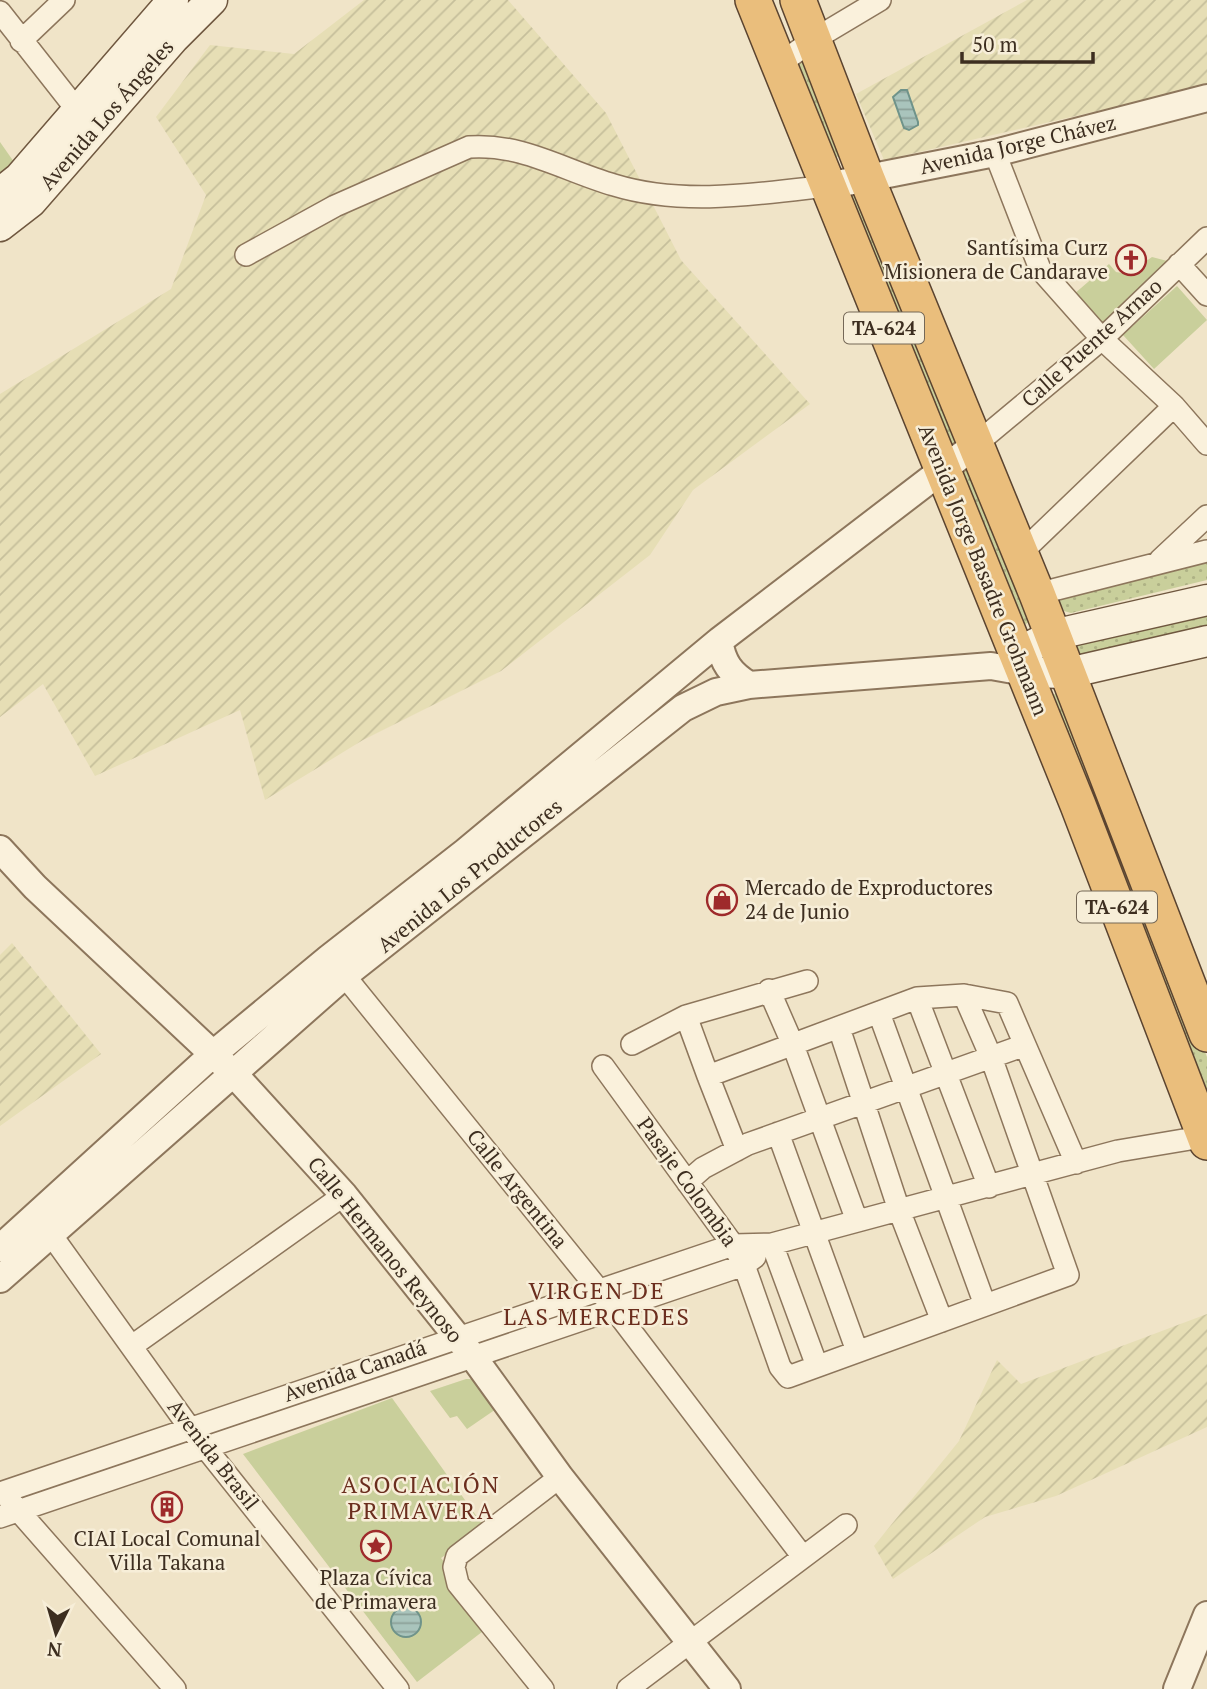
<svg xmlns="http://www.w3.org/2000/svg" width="1207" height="1689" font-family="'PT Serif',serif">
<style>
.farmland{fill:url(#farmland-furrows)}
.grass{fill:url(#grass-dots)}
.green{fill:#c9cf9b}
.water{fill:url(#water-rules);stroke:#6f938a;stroke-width:2}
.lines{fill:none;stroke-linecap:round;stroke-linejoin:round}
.minor-casing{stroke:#8d765c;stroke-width:24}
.tertiary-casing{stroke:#8d765c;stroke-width:30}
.secondary-casing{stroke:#6f573f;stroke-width:33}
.trunk-casing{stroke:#5b4430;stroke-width:38}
.minor{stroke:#faf1dc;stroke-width:21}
.tertiary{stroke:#faf1dc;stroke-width:26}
.secondary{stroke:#faf1dc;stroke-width:30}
.trunk{stroke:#eabe7c;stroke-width:35}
.labels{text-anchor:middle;stroke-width:5;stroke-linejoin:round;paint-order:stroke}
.shield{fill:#f7eed8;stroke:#756857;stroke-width:2}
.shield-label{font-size:19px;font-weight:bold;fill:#3d2e20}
.street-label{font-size:21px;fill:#3d2e20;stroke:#f7eed8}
.poi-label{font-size:21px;fill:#3d2e20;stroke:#f7eed8}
.neighbourhood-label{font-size:23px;letter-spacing:2px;fill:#6b2e1e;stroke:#f7eed8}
</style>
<defs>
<pattern id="farmland-furrows" width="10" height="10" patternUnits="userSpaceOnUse" patternTransform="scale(1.75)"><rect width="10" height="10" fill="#e6deb5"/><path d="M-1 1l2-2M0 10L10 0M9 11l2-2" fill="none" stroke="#c6bf9b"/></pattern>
<pattern id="grass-dots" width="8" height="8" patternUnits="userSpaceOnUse" patternTransform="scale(1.75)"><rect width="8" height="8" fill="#c9cf9b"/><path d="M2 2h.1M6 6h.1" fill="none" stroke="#aeb285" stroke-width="1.8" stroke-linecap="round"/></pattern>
<pattern id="water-rules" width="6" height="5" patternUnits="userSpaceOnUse" patternTransform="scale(1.75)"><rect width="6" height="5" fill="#a9c4bc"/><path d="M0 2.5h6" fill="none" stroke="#8ba098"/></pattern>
</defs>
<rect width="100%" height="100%" fill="#f0e4c8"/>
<path class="farmland" d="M364,0H508L606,113L681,260L810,404L693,490L650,555L501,671L363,740L265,800L240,710L95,776L43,684L0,717V394L171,289L206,195L156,117L210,45L294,54Z
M1027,0H1207V83L1184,91L884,160L856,94Z
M12,943L101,1054L0,1126V955Z
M1207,1314V1427L1056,1496L985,1517L893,1579L874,1546L959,1441L997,1360L1021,1384Z"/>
<path class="grass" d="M805,58L845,153L837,157L830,156L796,64Z
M856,193L958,441L951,445L848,199Z
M965,466L974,471L1031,621L1024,625L957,472Z
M1207,559V580L1071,613L1064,611L1059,600L1064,593Z
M1207,609V631L1081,655L1077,646L1082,638Z
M1056,693L1094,778L1086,782L1048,699Z
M1102,809L1111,814L1207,1057V1109L1094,815Z"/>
<path class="green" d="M0,142L14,162L0,173Z
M1152,257L1171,262L1104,324L1074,294L1109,264L1116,272L1128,274Z
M1177,286L1207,320L1154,369L1123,335Z
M466,1379H478L499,1407L467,1429L457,1416L450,1418L430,1391Z
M392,1398L485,1528L441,1558L491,1625L417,1682L243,1454Z"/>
<path class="water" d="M901,90H907L918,122V125L909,130L904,128L893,97Z
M391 1622a15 15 0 1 1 30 0a15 15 0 1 1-30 0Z"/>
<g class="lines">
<g class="minor-casing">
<path id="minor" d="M0,12L77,110
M21,41L64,0
M778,65L813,40L880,0
M995,153L1040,269L1102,339L1174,406L1207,444
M246,255L335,206L469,147C522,143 565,171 614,185C682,206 757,194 827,186
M1179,264L1207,295
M975,445L1102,339L1207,238
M1020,554L1174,406
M1160,560L1207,516
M1037,594L1207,551
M335,964L615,1310L803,1557
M769,990L793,1045L857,1221
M964,995L1007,1003L1025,1045
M917,998L989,1187
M879,1013L985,1305
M839,1028L899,1210L942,1321
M632,1044L686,1016L807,981
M603,1066L733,1245L744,1265L780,1367L788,1377L1068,1275L991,1057L964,995L917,998L708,1076L686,1016
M708,1076L737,1150
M778,1133L857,1351
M687,1182L703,1168L748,1144L1025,1045L1076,1163
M42,1222L189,1427L398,1689
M772,1244L817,1366
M132,1346L344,1195
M0,1493L733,1245L772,1244L1118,1151L1207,1136
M10,1501L175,1689
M0,1517L744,1265L755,1257
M543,1689L458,1584L454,1567L457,1556L560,1477
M628,1689L846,1525"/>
</g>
<g class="tertiary-casing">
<path id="tertiary" d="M827,186L995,153L1207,98
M719,641C723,663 730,673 749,685
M0,849L35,887L233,1073L344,1195L474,1358L560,1477L727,1689
M0,1248L212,1055L329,958L465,852L719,641L975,445
M0,1279L345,975L683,708L716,692L749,685L991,666L1025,672
M1177,1689L1207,1615"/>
</g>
<g class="secondary-casing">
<path id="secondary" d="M0,193L19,178L173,0
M0,226L31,202L174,38L212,0
M1017,653L1053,635L1207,600
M1025,672L1068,673L1207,641"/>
</g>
<g class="trunk-casing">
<path id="trunk" d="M753,0L1078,805L1207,1142
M798,0L867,179L1037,594L1207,1034"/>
</g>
<use href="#minor" class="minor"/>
<use href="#tertiary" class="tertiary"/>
<use href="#secondary" class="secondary"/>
<use href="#trunk" class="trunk"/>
</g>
<defs>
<g id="church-ring" transform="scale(1.575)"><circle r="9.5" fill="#f7eed8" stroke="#9e2a2b" stroke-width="1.5"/><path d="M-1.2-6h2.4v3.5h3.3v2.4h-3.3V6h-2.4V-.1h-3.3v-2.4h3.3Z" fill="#9e2a2b"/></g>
<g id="shop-ring" transform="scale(1.575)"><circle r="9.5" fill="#f7eed8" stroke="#9e2a2b" stroke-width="1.5"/><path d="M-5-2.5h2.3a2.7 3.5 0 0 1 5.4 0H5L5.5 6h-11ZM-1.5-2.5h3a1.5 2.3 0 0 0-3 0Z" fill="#9e2a2b"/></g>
<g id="building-ring" transform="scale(1.575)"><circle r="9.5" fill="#f7eed8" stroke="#9e2a2b" stroke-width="1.5"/><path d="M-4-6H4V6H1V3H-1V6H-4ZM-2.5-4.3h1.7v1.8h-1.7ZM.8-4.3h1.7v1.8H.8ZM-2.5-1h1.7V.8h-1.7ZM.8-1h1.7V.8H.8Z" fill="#9e2a2b"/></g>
<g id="sight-ring" transform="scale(1.575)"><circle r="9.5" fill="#f7eed8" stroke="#9e2a2b" stroke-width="1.5"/><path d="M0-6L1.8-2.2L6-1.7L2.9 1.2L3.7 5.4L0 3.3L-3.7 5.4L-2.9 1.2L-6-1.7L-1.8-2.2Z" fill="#9e2a2b"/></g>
</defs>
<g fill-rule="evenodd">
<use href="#church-ring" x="1131" y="260"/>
<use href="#shop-ring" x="722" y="900"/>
<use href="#building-ring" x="167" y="1507"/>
<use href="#sight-ring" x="376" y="1546"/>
</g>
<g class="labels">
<g class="shield">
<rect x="844" y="312.5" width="80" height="31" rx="5"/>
<rect x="1077" y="891.5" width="80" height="31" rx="5"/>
</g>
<g class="shield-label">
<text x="884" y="335">TA-624</text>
<text x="1117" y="914">TA-624</text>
</g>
<g class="street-label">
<text transform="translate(107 115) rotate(-49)" y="7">Avenida Los Ángeles</text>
<text transform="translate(1018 145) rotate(-13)" y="7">Avenida Jorge Chávez</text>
<text transform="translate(1092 343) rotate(-42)" y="7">Calle Puente Arnao</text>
<text transform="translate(983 570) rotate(68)" y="7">Avenida Jorge Basadre Grohmann</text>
<text transform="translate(470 876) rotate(-39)" y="7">Avenida Los Productores</text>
<text transform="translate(687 1182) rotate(54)" y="7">Pasaje Colombia</text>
<text transform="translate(517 1189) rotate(51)" y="7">Calle Argentina</text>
<text transform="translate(385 1250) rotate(51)" y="7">Calle Hermanos Reynoso</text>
<text transform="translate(355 1371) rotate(-19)" y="7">Avenida Canadá</text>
<text transform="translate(213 1455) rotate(52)" y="7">Avenida Brasil</text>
</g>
<g class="poi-label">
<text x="1108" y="255" text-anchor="end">Santísima Curz<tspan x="1108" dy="24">Misionera de Candarave</tspan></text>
<text x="745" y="895" text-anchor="start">Mercado de Exproductores<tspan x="745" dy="24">24 de Junio</tspan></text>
<text x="167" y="1546">CIAI Local Comunal<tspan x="167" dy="24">Villa Takana</tspan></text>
<text x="376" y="1585">Plaza Cívica<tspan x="376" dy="24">de Primavera</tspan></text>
</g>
<g class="neighbourhood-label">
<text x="597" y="1299">VIRGEN DE<tspan x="597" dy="26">LAS MERCEDES</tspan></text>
<text x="421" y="1493">ASOCIACIÓN<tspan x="421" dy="26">PRIMAVERA</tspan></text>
</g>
</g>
<g transform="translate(56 1633) rotate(185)" stroke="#f7eed8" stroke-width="5" paint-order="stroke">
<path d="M0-5L12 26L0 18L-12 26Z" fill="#3d2e20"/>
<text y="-10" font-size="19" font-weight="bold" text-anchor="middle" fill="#3d2e20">N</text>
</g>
<path d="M962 52v10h131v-10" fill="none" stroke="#3d2e20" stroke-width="3.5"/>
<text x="972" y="52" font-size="21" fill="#3d2e20" stroke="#f7eed8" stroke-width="5" paint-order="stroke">50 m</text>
</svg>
